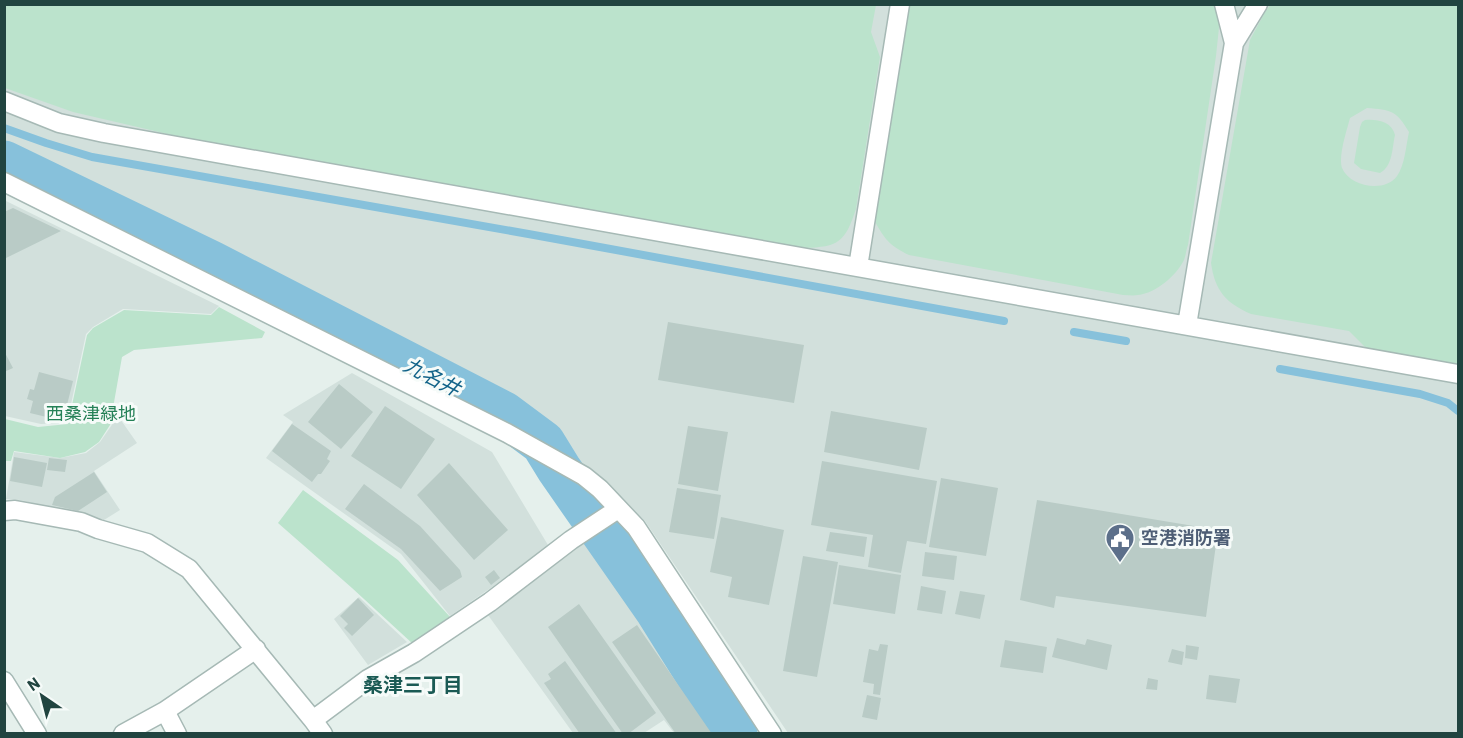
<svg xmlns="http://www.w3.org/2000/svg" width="1463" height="738" font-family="Barlow,'Noto Sans JP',sans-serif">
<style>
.built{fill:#d2e0dc}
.green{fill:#bbe3cc;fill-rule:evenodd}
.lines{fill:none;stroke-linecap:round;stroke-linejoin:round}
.stream{stroke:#87c1db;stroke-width:8}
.river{stroke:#87c1db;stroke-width:45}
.building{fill:#b9cbc6}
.minor-casing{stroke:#a6b9b5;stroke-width:21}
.minor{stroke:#fff;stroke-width:18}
.labels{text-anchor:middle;stroke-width:6;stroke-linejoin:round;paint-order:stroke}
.park-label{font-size:18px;fill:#258157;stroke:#f6fbf9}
.service-label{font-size:18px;font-weight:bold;fill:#4e5e75;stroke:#f6fbf9;text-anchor:start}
.water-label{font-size:20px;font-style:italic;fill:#126389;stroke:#f6fbf9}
.neighbourhood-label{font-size:20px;font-weight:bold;fill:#1a5a54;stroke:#f6fbf9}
</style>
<rect width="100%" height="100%" fill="#e5f0ec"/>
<path class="built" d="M4,5H1458V733H788L645,521L609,484L574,459L498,419L5,169Z
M4,200L219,306L211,314L123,309L93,327L86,334L67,423L41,424L5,416Z
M352,373L492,452L548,545L495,585L450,616L401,554L266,458L293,422L283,415Z
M118,416L137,443L94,471L120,510L104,520L20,500L6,499L14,452L60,458L86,453L100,442Z
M597,534L728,730L724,733H674L664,720L644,733H573L488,615L523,590L583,543Z
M359,597L407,642L368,665L334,619Z"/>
<path class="green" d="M5,4L876,5L871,32L880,57L856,209C845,242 839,247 804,248L215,145L73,112L5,88Z
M907,5H1216L1220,18L1216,56L1188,245C1186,250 1186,255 1184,260C1176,276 1156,293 1138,295C1133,296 1128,295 1123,295L909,255C888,245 884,238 873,218Z
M1270,5H1458V364L1366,348L1349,331L1251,314C1226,303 1215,291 1211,263L1250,40L1264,14ZM1367,108C1391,110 1396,110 1409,132C1406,145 1405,165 1397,176C1385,193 1350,187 1342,168C1338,156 1347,130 1350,118Z
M1365,120C1378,119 1392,122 1395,135C1392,148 1393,166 1380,173L1361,169L1354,163L1360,127L1362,122Z
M219,307L265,332L262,338L134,350L122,357L110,425L99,442L85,452L60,458L14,451L11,461H5V419L38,427L68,424L87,335L93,328L124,310L211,315Z
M303,490L398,560L451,618L413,644L352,588L278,523Z"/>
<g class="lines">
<path class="stream" d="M4,128L46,143L92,157L534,235L1004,321
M1074,332L1126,341
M1280,369L1420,394L1448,403L1458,411"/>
<path class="river" d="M4,163L211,263L504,414L543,443L559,469L658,611L735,734"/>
</g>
<path class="building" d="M13,208L61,231L4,259V212Z
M668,322L804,345L794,403L658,380Z
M4,351L13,368L4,372Z
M39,372L73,381L63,421L30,413L33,401L27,399L30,389L34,390Z
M339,384L373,412L341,449L308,422Z
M385,406L435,439L401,489L351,456Z
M831,411L927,428L919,470L824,452Z
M292,424L331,451L327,459L330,461L321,474H318L312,482L272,451Z
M688,426L728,432L718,491L678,484Z
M14,457L47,463L42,487L10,481Z
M49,458L67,460L65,472L47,470Z
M822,461L937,481L926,544L907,541L901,573L868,567L873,535L811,525Z
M449,463L508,530L474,560L417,495Z
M94,472L107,492L78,511L52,505L55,497Z
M941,478L998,488L986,556L929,547Z
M364,484L420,526L460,570L462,577L440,591L401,549L345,509Z
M677,488L721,495L714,539L669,532Z
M1037,500L1218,530L1206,617L1056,596L1054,608L1020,600Z
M721,517L784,530L769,605L728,597L732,577L710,572Z
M830,532L867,537L864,557L826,551Z
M925,552L957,556L954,580L922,576Z
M803,556L838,562L817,677L783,671Z
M839,565L901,575L895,614L833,604Z
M494,570L500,578L491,585L485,577Z
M921,586L946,591L942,614L917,610Z
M960,591L985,595L980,619L955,614Z
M358,598L374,615L352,636L344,628L348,624L340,616Z
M579,604L656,713L628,734H623L548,627Z
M637,625L712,734H676L612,642Z
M1057,638L1085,645L1087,639L1112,645L1107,670L1052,657Z
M1005,640L1047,647L1043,673L1000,667Z
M880,644L888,645L880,695L873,694L874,684L863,682L869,649L878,651Z
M1186,645L1199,647L1197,660L1185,658Z
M1172,649L1184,652L1182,665L1168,662Z
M565,661L617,734H580L544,683L551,679L548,674Z
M1209,675L1240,679L1236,703L1206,699Z
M1148,678L1158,680L1157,690L1146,689Z
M867,695L881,698L877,720L862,717Z"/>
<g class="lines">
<g class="minor-casing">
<path id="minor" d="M1234,43L1258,4
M4,101L59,123L104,133L1458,374
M4,182L507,433L584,476L600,489L636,527L772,734
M858,267L900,4
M1187,325L1234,43L1224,4
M4,511L15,510L81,522L98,529L147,543L189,569L313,720L323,734
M4,681L37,734
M165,711L177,734
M313,720L368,679L414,653L490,602L571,540L618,509
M123,734L165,711L256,649"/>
</g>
<use href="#minor" class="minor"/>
</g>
<defs>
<g id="civic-pin" transform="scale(1.5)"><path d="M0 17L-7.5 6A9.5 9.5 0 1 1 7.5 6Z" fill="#5c6f8a" stroke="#f6fbf9"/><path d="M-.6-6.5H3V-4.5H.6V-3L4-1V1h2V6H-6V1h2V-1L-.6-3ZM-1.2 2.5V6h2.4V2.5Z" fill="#fff"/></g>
</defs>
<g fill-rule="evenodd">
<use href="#civic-pin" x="1120" y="538"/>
</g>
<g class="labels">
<g class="park-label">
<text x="91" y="420">西桑津緑地</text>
</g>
<g class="service-label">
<text x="1141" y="544">空港消防署</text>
</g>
<g class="water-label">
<text transform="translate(432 377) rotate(27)" y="7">九名井</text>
</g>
<g class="neighbourhood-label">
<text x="413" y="692">桑津三丁目</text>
</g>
</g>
<rect width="1463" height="738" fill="none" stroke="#214440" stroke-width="12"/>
<g transform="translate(42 696) rotate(325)" stroke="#f6fbf9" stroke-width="4.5" paint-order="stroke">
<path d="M0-4.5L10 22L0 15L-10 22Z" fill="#214440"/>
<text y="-9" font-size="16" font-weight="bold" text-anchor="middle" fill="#214440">N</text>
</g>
</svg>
